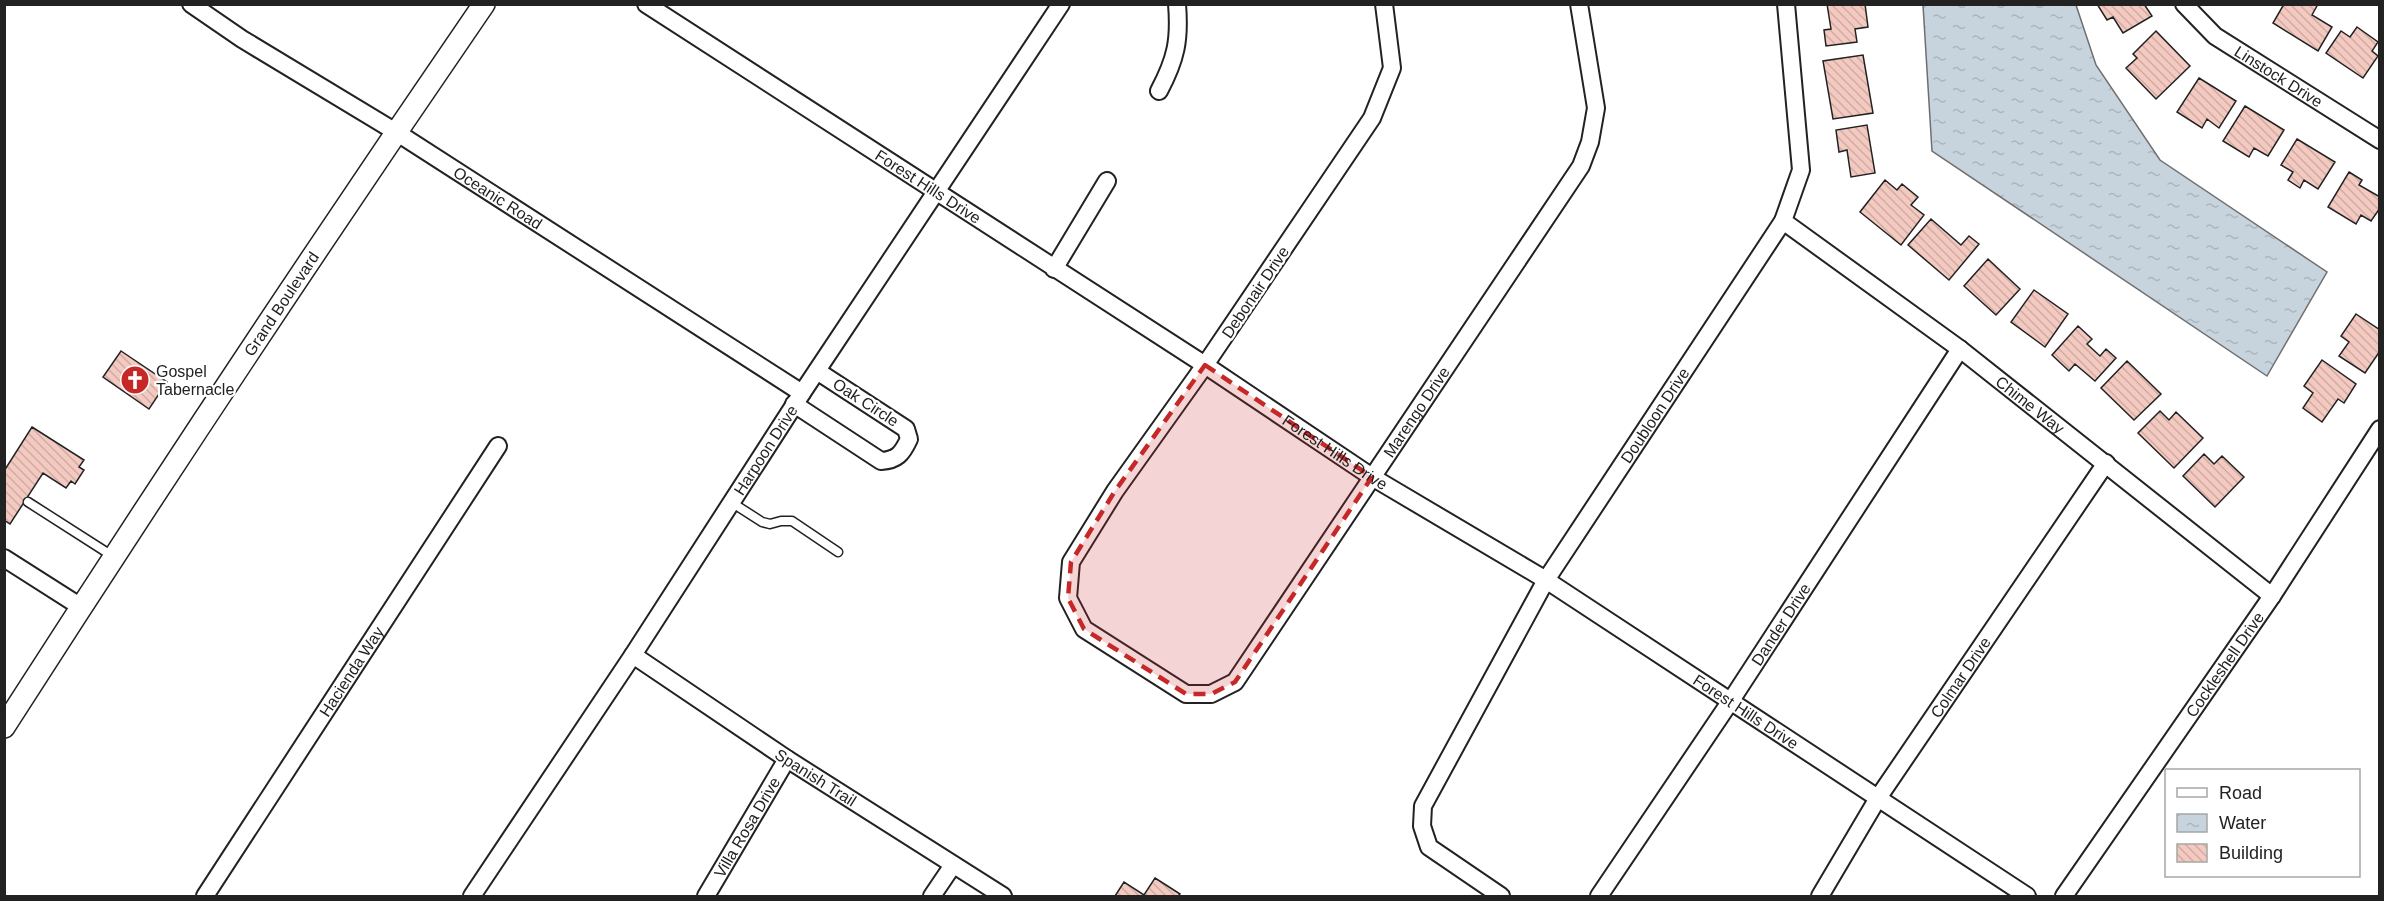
<svg xmlns="http://www.w3.org/2000/svg" width="2384" height="901" font-family="Helvetica,sans-serif">
<style>
.water{fill:url(#water-ripples);stroke:#6f6f6f;stroke-width:1.5}
.building{fill:url(#building-back-hatch);stroke:#222;stroke-width:1.5}
.lines{fill:none;stroke-linecap:round;stroke-linejoin:round}
.service-casing{stroke:#222;stroke-width:11}
.minor-casing{stroke:#222;stroke-width:20}
.tertiary-casing{stroke:#222;stroke-width:24}
.service{stroke:#fff;stroke-width:8}
.minor{stroke:#fff;stroke-width:16}
.tertiary{stroke:#fff;stroke-width:21}
.marked{fill:#c62828;fill-opacity:0.2;stroke:#c62828;stroke-width:4.5;stroke-dasharray:12 8;stroke-linejoin:round}
.labels{text-anchor:middle;stroke-width:4.5;stroke-linejoin:round;paint-order:stroke}
.street-label{font-size:16px;fill:#222;stroke:#fff}
.poi-label{font-size:16px;fill:#222;stroke:#fff;text-anchor:start}
</style>
<defs>
<pattern id="water-ripples" width="26" height="14" patternUnits="userSpaceOnUse" patternTransform="scale(1.5)"><rect width="26" height="14" fill="#c7d3dd"/><path d="M2 4q2-2 4 0t4 0M15 11q2-2 4 0t4 0" fill="none" stroke="#abb5bd"/></pattern>
<pattern id="building-back-hatch" width="6" height="6" patternUnits="userSpaceOnUse" patternTransform="scale(1.5)"><rect width="6" height="6" fill="#f3c9c0"/><path d="M-1 5l2 2M0 0l6 6M5-1l2 2" fill="none" stroke="#d0aca5"/></pattern>
</defs>
<rect width="100%" height="100%" fill="#fff"/>
<path class="water" d="M1923,5H2076L2096,65L2160,160L2327,272L2267,376L1932,151Z"/>
<path class="building" d="M1827,4H1865L1868,27L1855,29L1857,42L1826,46L1824,30L1831,29Z
M2097,4H2144L2152,16L2123,33L2113,17L2107,20Z
M2284,4H2318L2312,15L2332,27L2318,51L2273,23Z
M2357,27L2378,42L2372,51L2378,56L2363,78L2326,53L2341,31L2350,37Z
M2156,31L2190,66L2156,99L2126,68L2137,58L2133,54Z
M1863,55L1873,113L1833,119L1823,61Z
M2199,78L2236,101L2219,128L2207,119L2202,128L2177,112Z
M2245,106L2284,130L2268,156L2254,148L2249,157L2223,141Z
M1867,125L1875,173L1851,177L1847,150L1839,152L1836,130Z
M2297,139L2335,162L2318,189L2304,180L2300,188L2288,180L2293,172L2281,165Z
M2349,172L2362,180L2359,185L2380,197V208L2371,221L2361,215L2356,224L2328,207Z
M1885,180L1897,190L1902,184L1918,197L1911,205L1924,215L1901,245L1860,212Z
M1931,219L1961,245L1969,236L1979,244L1949,280L1908,245Z
M1988,259L2020,289L1996,315L1964,286Z
M2034,290L2068,314L2045,347L2011,322Z
M2356,314L2380,330V351L2365,373L2339,356L2349,342L2341,336Z
M2078,326L2092,339L2087,344L2100,356L2106,349L2116,358L2095,381L2075,364L2069,371L2052,355Z
M121,351L167,382L149,409L103,377Z
M2322,360L2356,384L2344,403L2338,399L2322,422L2303,408L2313,393L2304,386Z
M2127,361L2161,394L2134,420L2101,388Z
M2160,411L2169,420L2176,412L2203,438L2174,468L2138,433Z
M32,427L84,460L79,467L84,470L75,484L71,481L66,488L43,473L10,524L4,520V471Z
M2204,454L2214,464L2222,456L2244,477L2215,507L2183,476Z
M1155,878L1180,894L1178,896H1115L1124,882L1144,895Z"/>
<g class="lines">
<g class="service-casing">
<path id="service" d="M28,502L114,557
M731,502L762,522L770,524L781,521H792L838,552"/>
</g>
<g class="minor-casing">
<g id="minor">
<path id="s1" d="M191,4L242,39L396,132L802,393"/>
<path id="s2" d="M646,4L1205,365L1372,477L1546,580L2027,896"/>
<path id="s3" d="M1384,4L1392,68L1372,118L1205,365L1115,491L1071,562L1068,598L1084,629L1186,694H1211L1235,682L1581,166L1590,142L1596,108L1579,4"/>
<path id="s4" d="M2184,4L2215,36L2380,140"/>
<path d="M1159,91C1176,59 1180,40 1177,4"/>
<path id="s5" d="M1783,221L1960,349L2272,596"/>
<path d="M1054,269L1107,181"/>
<path d="M794,404L881,461C897,460 902,454 909,439L906,429L817,371"/>
<path d="M4,558L81,607"/>
<path id="s6" d="M633,655L787,759L1003,896"/>
<path id="s7" d="M205,896L498,446"/>
<path id="s8" d="M472,896L633,655L802,393L1061,4"/>
<path id="s9" d="M706,896L787,759"/>
<path d="M932,896L953,865"/>
<path id="s10" d="M1501,896L1429,847L1422,826L1423,806L1546,580L1783,221L1801,170L1786,4"/>
<path id="s11" d="M1599,896L1730,702L1960,349"/>
<path id="s12" d="M1820,896L1878,798L2106,463"/>
<path id="s13" d="M2064,896L2272,596L2380,429"/>
</g>
</g>
<g class="tertiary-casing">
<g id="tertiary">
<path id="s14" d="M4,727C160,484 320,243 484,4"/>
</g>
</g>
<use href="#service" class="service"/>
<use href="#minor" class="minor"/>
<use href="#tertiary" class="tertiary"/>
</g>
<path class="marked" d="M1205,365L1372,477L1235,682L1211,694H1186L1084,629L1068,598L1071,562L1115,491Z"/>
<defs>
<g id="church-disc" transform="scale(1.5)"><circle r="9.5" fill="#c62828" stroke="#fff"/><path d="M-1.2-6h2.4v3.5h3.3v2.4h-3.3V6h-2.4V-.1h-3.3v-2.4h3.3Z" fill="#fff"/></g>
</defs>
<g fill-rule="evenodd">
<use href="#church-disc" x="135" y="380"/>
</g>
<g class="labels">
<g class="street-label">
<text dy="6" stroke="none"><textPath href="#s4" startOffset="120">Linstock Drive</textPath></text>
<text dy="6" stroke="none"><textPath href="#s2" startOffset="336">Forest Hills Drive</textPath></text>
<text dy="6" stroke="none"><textPath href="#s1" startOffset="363">Oceanic Road</textPath></text>
<text transform="translate(1255 292) rotate(-56)" y="6">Debonair Drive</text>
<text dy="6" stroke="none"><textPath href="#s14" startOffset="506">Grand Boulevard</textPath></text>
<text transform="translate(866 402) rotate(33)" y="6">Oak Circle</text>
<text dy="6" stroke="none"><textPath href="#s5" startOffset="308">Chime Way</textPath></text>
<text dy="6" stroke="none"><textPath href="#s3" startOffset="1224">Marengo Drive</textPath></text>
<text dy="6" stroke="none"><textPath href="#s10" startOffset="584">Doubloon Drive</textPath></text>
<text dy="6" stroke="none"><textPath href="#s8" startOffset="534">Harpoon Drive</textPath></text>
<text dy="6" stroke="none"><textPath href="#s2" startOffset="822">Forest Hills Drive</textPath></text>
<text dy="6" stroke="none"><textPath href="#s11" startOffset="327">Dander Drive</textPath></text>
<text dy="6" stroke="none"><textPath href="#s13" startOffset="282">Cockleshell Drive</textPath></text>
<text dy="6" stroke="none"><textPath href="#s7" startOffset="268">Hacienda Way</textPath></text>
<text dy="6" stroke="none"><textPath href="#s12" startOffset="260">Colmar Drive</textPath></text>
<text dy="6" stroke="none"><textPath href="#s2" startOffset="1308">Forest Hills Drive</textPath></text>
<text dy="6" stroke="none"><textPath href="#s6" startOffset="220">Spanish Trail</textPath></text>
<text dy="6" stroke="none"><textPath href="#s9" startOffset="80">Villa Rosa Drive</textPath></text>
</g>
<g class="poi-label">
<text x="156" y="377">Gospel<tspan x="156" dy="18">Tabernacle</tspan></text>
</g>
</g>
<rect width="2384" height="901" fill="none" stroke="#222222" stroke-width="12"/>
<rect x="2165" y="769" width="195" height="108" fill="#ffffff" stroke="#a7a7a7" stroke-width="1.5"/>
<rect x="2177" y="788" width="30" height="9" fill="#ffffff" stroke="#a7a7a7" stroke-width="1.5"/>
<text x="2219" y="799" font-size="18" fill="#222222">Road</text>
<rect x="2177" y="814" width="30" height="18" fill="url(#water-ripples)" stroke="#a7a7a7" stroke-width="1.5"/>
<text x="2219" y="829" font-size="18" fill="#222222">Water</text>
<rect x="2177" y="844" width="30" height="18" fill="url(#building-back-hatch)" stroke="#a7a7a7" stroke-width="1.5"/>
<text x="2219" y="859" font-size="18" fill="#222222">Building</text>
</svg>
